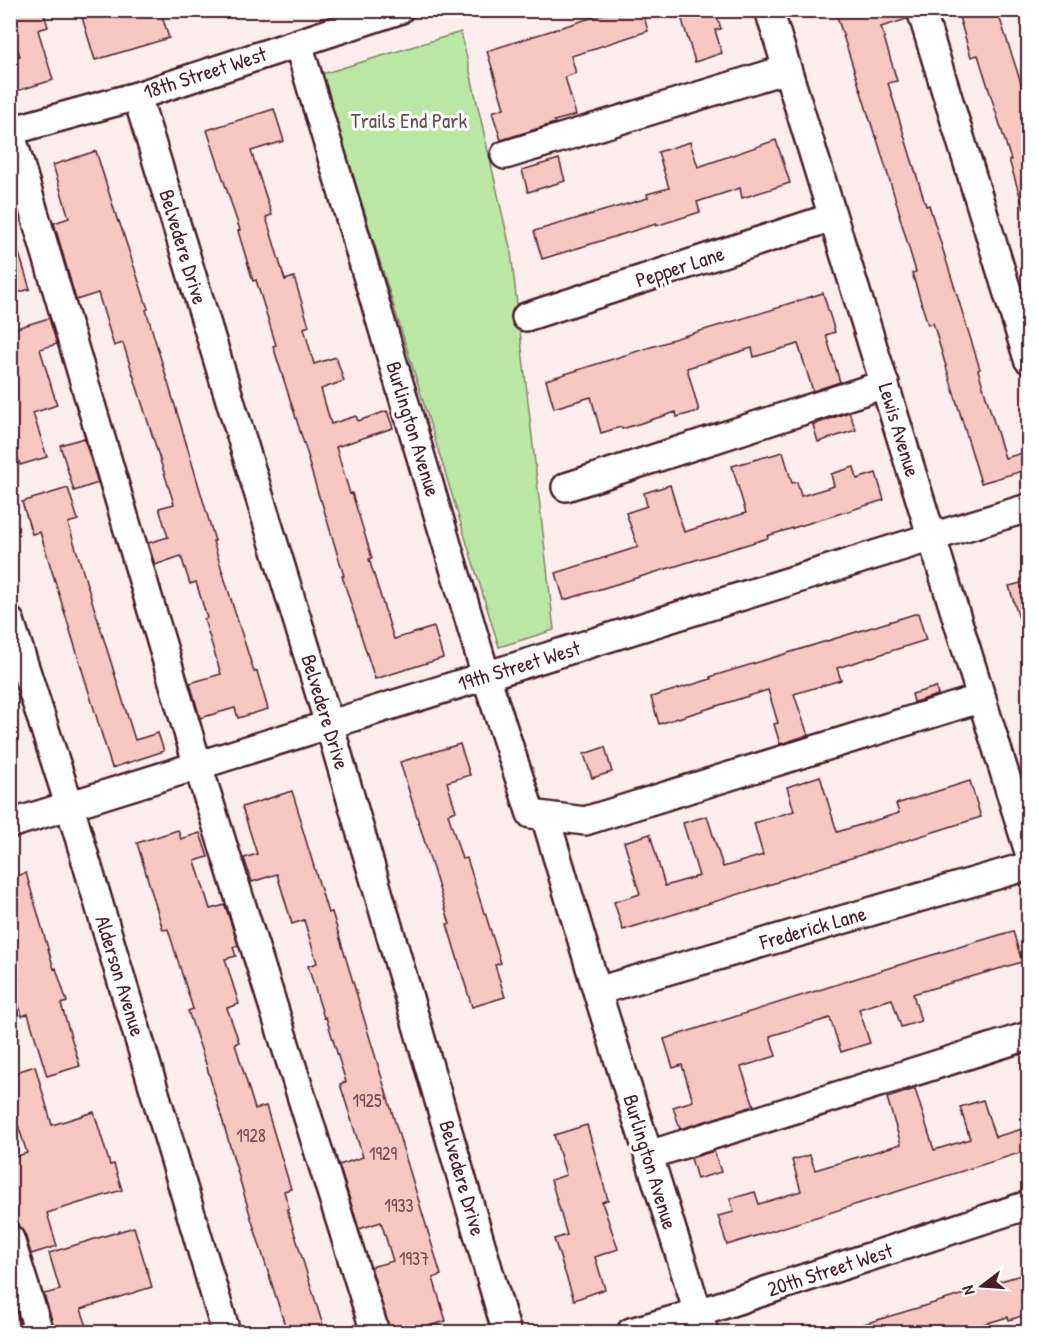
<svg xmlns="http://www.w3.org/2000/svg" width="1039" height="1343" font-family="'Patrick Hand',sans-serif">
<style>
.green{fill:#bbe7a5;stroke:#828368;stroke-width:1.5}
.building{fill:#f7c7c2;stroke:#4a1f2b;stroke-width:1.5}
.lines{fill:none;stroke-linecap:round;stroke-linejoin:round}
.minor-casing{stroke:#4a1f2b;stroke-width:32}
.minor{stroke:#fff;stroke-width:27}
.labels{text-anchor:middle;stroke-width:6;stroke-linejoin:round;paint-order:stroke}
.number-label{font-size:18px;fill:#754951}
.street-label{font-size:21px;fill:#4a1f2b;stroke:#fff}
.park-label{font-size:21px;fill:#66514a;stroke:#fff}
</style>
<rect width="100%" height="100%" fill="#fdeeed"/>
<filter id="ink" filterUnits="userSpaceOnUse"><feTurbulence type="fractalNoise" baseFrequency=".0167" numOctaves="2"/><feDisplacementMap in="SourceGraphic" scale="12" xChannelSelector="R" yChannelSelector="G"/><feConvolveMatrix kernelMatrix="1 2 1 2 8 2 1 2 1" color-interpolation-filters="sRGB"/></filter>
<g filter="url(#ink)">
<path class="green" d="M461,32L511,252L554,630L499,647L322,74Z"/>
<path class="building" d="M10,10H43L48,27L38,30L53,80L10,93V59L20,56L10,26Z
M94,10H160L169,38L95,60L81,14Z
M616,10H642L648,31L595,48V49L571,56L576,73L565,77L576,115L554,121L555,123L501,140L492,112L504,108L487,51Z
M679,10H715L721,29L715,30L722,53L695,62Z
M835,10H906L907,19L881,27L897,81L888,83L926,206L929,205L980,369L978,370L1005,458L1029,451V469L981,483L933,323L928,325L912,273L916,272L899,214H900L876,136H875Z
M957,10H997L1029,107V208L1024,209L1009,160H1011L978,55L971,57Z
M274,109L284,141L251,151L272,215L266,217L285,280L294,277L309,326L304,328L314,364L336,357L344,381L321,389L331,424L356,416L358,421L387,411L393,428L336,447L350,494L352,493L372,558L369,559L394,639L434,627L443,658L375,679L342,576H344L321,500H320L308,460L309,459L273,346L276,345L256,280L253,281L238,231L240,230L207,130Z
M776,140L790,183L742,198L740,188L697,202L700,212L656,226V224L542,259L534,231L648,198L647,194L669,188L658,152L690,142L698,167Z
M96,151L118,222L119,221L148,309L146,310L182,429L215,541H213L234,609L254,672L257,671L268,709L238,718L235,708L200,718L190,683L221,674L204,619L207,618L196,582L190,584L181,556L155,565L148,543L168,537L159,508L174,504L123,343L114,346L98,293L76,300L54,223L69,218L53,165Z
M559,159L565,181L528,192L522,170Z
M15,240L30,289L10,295V241Z
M823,293L835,332L826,335L840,382L813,391L798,344L754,357L752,348L687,368L699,411L677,417L676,412L622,429L621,427L601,433L591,397L554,408L546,380L670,341V340L781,307V306Z
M49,318L57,344L40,349L57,405L33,413L47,457L20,465L10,432V330Z
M849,412L856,430L818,442L813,425Z
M84,438L98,483L74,491L60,445Z
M783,452L792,483L797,482L801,496L834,486L831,474L854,467L857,479L876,473L884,500L767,536L768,538L564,600L556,573L638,547L626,513L647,506L644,493L670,485L684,532L746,513L732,466Z
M68,488L78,520L68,523L135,740L158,733L164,751L112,768L40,532L32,534L22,502Z
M1029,581V634L1024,635L1009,586Z
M918,613L926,640L837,668L841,680L794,694L808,735L780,744L774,724L778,723L768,690L659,724L651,697L711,679L710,677Z
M936,687L938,695L914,702L912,694Z
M460,744L470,775L447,782L456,811L448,814L462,859L467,858L484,913H485L501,963L495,965L505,997L472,1007L447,924H450L400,762Z
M605,747L612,772L592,778L584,754Z
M820,776L837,832L899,813L896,804L970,781L981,817L778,881V882L623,930L614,902L640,894L624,842L650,834L665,886L699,876L683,823L707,816L723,867L763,855L754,823L794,811L787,787Z
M292,791L302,823L301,824L328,913L332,912L441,1275L433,1278L446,1321L409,1332H407L405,1326L390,1331L371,1267L393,1261L381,1222L359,1229L339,1165L363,1157L340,1084L346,1082L326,1017L324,1018L308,966L317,963L304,920L292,924L277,874L252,882L244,858L257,854L242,807Z
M178,830L181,839L200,833L208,857L195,861L210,909L225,905L238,945L233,947L236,956L225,959L239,1004L227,1008L239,1042L235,1044L255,1109L266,1106L291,1189L284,1191L289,1208L287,1209L325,1332H287L251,1218L206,1064L188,1011L193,1009L168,929L163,930L151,890L137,843Z
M26,873L54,969L56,968L67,1002L61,1004L80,1066L47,1076L28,1014L22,1016L12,982L19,980L10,950V878Z
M1013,931L1022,962L913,994L921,1021L901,1027L892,999L859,1009L870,1043L841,1052L830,1018L770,1036L776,1056L741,1067L754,1106L680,1129L673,1107L693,1101L682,1065L673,1068L664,1039L892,967Z
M35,1066L52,1125L94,1112L110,1165L114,1164L122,1190L47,1213L57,1246L31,1254L25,1234L18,1226L10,1200V1158L27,1153L10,1100V1074Z
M915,1089L934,1150L970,1139L960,1107L983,1100L995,1137L1029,1127V1150L727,1245L718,1216L734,1212L730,1199L755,1192L759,1204L801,1191L792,1160L810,1155L815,1170L901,1144L887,1098Z
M587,1125L608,1200L602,1202L618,1249L595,1257L605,1289L574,1300L554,1239L567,1235L551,1180L566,1175L554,1135Z
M714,1151L721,1172L697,1179L691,1158Z
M134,1227L152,1287L81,1309L89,1332H54V1327L44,1294L60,1290L49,1253Z
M1028,1273V1314L1009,1320L1008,1317L957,1332H850V1328L998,1284L997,1282Z
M14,1304L21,1328L10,1331V1305Z"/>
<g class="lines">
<g class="minor-casing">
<path id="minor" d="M769,10L1028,849
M921,10L1028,359
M298,43L486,676L531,814L585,821L982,698
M137,96L329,724L506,1330
M505,155L787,69
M526,317L833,217
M566,487L885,384
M10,621L70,807L226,1332
M545,816L597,991L704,1332
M10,824L932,537L1028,508
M597,991L1028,866
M649,1155L1028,1036
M10,1239L39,1332
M375,1332L195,756L10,131L137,96L399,10
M631,1332L698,1313L1028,1205"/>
</g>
<use href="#minor" class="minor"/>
</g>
</g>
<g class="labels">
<g class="number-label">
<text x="367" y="1107">1925</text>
<text x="251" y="1142">1928</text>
<text x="383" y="1160">1929</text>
<text x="399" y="1212">1933</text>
<text x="414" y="1265">1937</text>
</g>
<g class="street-label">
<text transform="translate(205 73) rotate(-18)" y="7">18th Street West</text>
<text transform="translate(183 247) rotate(73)" y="7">Belvedere Drive</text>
<text transform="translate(680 267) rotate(-18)" y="7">Pepper Lane</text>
<text transform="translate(413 429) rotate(73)" y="7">Burlington Avenue</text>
<text transform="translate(899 430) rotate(73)" y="7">Lewis Avenue</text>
<text transform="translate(519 666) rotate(-17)" y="7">19th Street West</text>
<text transform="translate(325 712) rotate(73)" y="7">Belvedere Drive</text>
<text transform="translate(813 928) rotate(-16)" y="7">Frederick Lane</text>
<text transform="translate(120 976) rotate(73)" y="7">Alderson Avenue</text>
<text transform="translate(650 1162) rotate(73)" y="7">Burlington Avenue</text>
<text transform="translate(462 1178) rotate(74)" y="7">Belvedere Drive</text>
<text transform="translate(830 1270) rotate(-18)" y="7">20th Street West</text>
</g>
<g class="park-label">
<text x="409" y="128">Trails End Park</text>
</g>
</g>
<rect width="1039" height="1343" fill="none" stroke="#fff" stroke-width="36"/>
<rect x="18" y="18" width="1003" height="1307" fill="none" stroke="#4a1f2b" stroke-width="2" filter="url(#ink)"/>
<g transform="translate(982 1286) rotate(253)" stroke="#ffffff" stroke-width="4.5" paint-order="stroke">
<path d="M0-4.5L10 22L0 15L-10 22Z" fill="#4a1f2b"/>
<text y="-9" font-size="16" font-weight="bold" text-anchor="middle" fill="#4a1f2b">N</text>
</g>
</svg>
